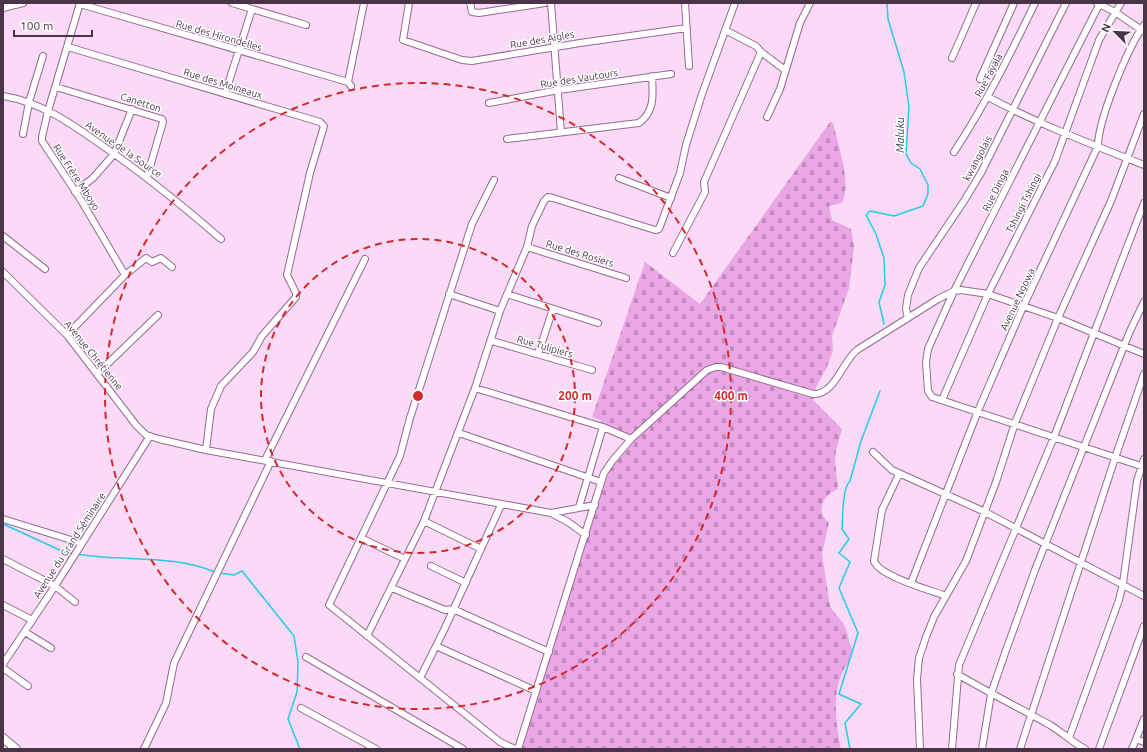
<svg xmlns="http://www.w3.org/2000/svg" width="1147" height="752" font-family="Ubuntu,sans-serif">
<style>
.cemetery{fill:url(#cemetery-stones)}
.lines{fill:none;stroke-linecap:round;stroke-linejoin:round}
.stream{stroke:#26cce3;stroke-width:1.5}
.minor-casing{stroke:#976993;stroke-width:8}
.tertiary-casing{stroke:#976993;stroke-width:10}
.minor{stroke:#fff;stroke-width:6}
.tertiary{stroke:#fff;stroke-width:8}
.ring{fill:none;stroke:#d62828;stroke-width:2;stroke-dasharray:7 5}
.labels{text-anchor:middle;stroke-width:3;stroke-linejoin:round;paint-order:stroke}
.street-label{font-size:10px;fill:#4a3548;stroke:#fff}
.water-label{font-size:11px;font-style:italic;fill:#305055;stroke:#fff}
.centre{fill:#d62828;stroke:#fff;stroke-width:2}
.ring-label{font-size:12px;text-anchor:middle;font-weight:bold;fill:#d62828;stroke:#fff;stroke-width:3;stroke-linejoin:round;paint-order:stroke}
</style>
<defs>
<pattern id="cemetery-stones" width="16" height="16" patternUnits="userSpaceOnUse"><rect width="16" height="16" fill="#eba7e5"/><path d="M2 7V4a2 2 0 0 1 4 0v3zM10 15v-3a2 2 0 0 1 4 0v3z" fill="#c089bc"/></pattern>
</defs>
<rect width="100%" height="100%" fill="#fadaf6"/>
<path class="cemetery" d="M830,122L833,123C838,145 852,183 842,203L829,206L832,220L851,229L854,247L849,288L832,336L833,350L827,367L816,387L813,400L842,429L836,450L835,461L838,489C824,494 814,512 829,522L822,554L830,606C834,614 841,618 845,627C849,635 848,643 853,651C852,660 845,665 842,673C832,696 836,725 841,749H520L607,477L611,469L637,438L599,424L601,420L592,417L645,262L700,304Z"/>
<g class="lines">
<path class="stream" d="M884,324L879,302L885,285L884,258L876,234L866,215L870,211L894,216L923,206L928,194V185L920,169L911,163L906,154L909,107L904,72L888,19L887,3
M3,524L64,552L73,553
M77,554C123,562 172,554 215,572
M219,573L234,575L242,571L294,636L298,662L297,692L288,719L300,749
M850,749L845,723L861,704L839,694L858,633L839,588L850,562L839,553L849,539L842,529C843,518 842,488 850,481L861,441L880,391"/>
<g class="minor-casing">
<path id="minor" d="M232,3L306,25
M409,3L403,40L462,60L472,61L580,43L687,28
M470,3L472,12L479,13L545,3
M551,3L561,132
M685,3L689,66
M1097,3L1115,12L1143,31
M1100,3L954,291L928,349L926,362L928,391L932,397L1144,467
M80,4L348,82L351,86
M3,8L23,3
M725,30L756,46L761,52L785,70
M68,47L320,122L324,126L310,173L287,275L296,293V297L262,336L253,352L221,386L211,409L206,450
M952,58L976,3
M980,79L1014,3
M348,82L364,3
M56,87L162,119L163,122L147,177
M225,94L252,9
M3,96C41,102 72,124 103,146C145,175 183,206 221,239
M988,97C1038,124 1091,144 1144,165
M489,103L559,90L671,74
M767,117L780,89L800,23L810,3
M23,134L29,102L43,56
M507,139L639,123C655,111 653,95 652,76
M954,152C985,105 1010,55 1035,3
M619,178L671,198
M494,180L472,224L410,418L400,456L329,605L500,742L515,749
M75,192L93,178L114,154L132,109
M3,236L45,269
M527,247L626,278
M673,253L705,192L704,182L761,52
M3,272L67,335L136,425L146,435L159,439L206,450L551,513L568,522L586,535
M125,275L146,258L152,262L161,258L172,267
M449,294L500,311
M507,294L598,323
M908,318L906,309L908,295L919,268L964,201L981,173L1066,3
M67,335L125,275L81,200L42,141V137L48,111L80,3
M492,341L592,370
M538,354L553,309
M98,373L158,315
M475,388L603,427L631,439
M942,400L988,294L1055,161L1099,40L1121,3
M459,433L601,482
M873,452L892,470L985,512L1144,596
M265,460L365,259
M899,474L882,510L874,561C879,576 930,590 946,596
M579,507L603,427
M551,513L595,505
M3,519L81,543
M424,521L481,549
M361,538L405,559
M3,559L55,586L75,602
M431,566L466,583
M911,583L978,411L1023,307L1098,146C1098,120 1128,47 1144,25
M392,588L445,610L453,609L549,652
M3,605L32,620
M25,632L51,648
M367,636L424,521L475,388L500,311L527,247L532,226L544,201L548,197L553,198L655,230L659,229L680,173L686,145L702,94L735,3
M436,646L536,691
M306,657L463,749
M3,664L55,586L150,436
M3,668L28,686
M957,674C988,692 1019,708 1050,725C1063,733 1072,742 1085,749
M420,678L444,630L501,505
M301,708L376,749
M1069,738L1119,600L1123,583L1137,481L1144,459
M1136,739L1144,742
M144,749L166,703L174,663L271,461
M518,749L604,473L613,460L631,439L707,370L716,367H721L813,394C835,395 842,362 857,350L938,299L954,291L961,290L988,294L1058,318L1144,354
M920,749L917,679L919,658L926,637L934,617L966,561L996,482L1015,423L1058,318L1111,201L1144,114
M952,749L959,665L1054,437L1144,203
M982,749L991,694L1005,653L1035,570L1130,331L1144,302
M1020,749L1115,458L1144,374
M1099,749L1144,626
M1132,749L1144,719"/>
</g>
<g class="tertiary-casing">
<path id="tertiary" d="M3,738L16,749"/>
</g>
<use href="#minor" class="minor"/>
<use href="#tertiary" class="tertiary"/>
</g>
<g class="ring">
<circle cx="418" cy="396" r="157"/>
<circle cx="418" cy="396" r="313"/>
</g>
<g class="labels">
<g class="street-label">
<text transform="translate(219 35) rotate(16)" y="4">Rue des Hirondelles</text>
<text transform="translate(542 39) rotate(-10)" y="4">Rue des Aigles</text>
<text transform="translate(988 75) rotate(-62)" y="4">Rue Fayala</text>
<text transform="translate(579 78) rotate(-9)" y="4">Rue des Vautours</text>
<text transform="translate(223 83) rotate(17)" y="4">Rue des Moineaux</text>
<text transform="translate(141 102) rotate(18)" y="4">Canetton</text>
<text transform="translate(124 149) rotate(35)" y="4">Avenue de la Source</text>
<text transform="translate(977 158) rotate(-62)" y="4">kwangolais</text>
<text transform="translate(77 177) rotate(57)" y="4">Rue Frère Mboyo</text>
<text transform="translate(995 190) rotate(-63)" y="4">Rue Dinga</text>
<text transform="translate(1023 203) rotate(-63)" y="4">Tshingi Tshingi</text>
<text transform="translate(580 253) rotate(17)" y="4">Rue des Rosiers</text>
<text transform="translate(1017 299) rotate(-65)" y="4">Avenue Ngowa</text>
<text transform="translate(545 346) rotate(16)" y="4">Rue Tulipiers</text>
<text transform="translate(94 355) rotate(51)" y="4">Avenue Chrétienne</text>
<text transform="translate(69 545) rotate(-57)" y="4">Avenue du Grand Séminaire</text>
</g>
<g class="water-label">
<text transform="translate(900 135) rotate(-90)" y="4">Maluku</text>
</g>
</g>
<circle cx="418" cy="396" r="6" class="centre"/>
<g class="ring-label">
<text x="575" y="400">200 m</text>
<text x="731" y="400">400 m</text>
</g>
<rect width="1147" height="752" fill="none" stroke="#4a3548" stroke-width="8"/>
<g transform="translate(1115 32) rotate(294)" stroke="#ffffff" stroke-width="3" paint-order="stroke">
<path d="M0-3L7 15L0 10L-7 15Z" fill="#4a3548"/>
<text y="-6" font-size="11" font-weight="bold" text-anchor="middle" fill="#4a3548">N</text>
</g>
<path d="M14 30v6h78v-6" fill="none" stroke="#4a3548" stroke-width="2"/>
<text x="20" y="30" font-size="12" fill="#4a3548" stroke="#ffffff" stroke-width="3" paint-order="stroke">100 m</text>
</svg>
